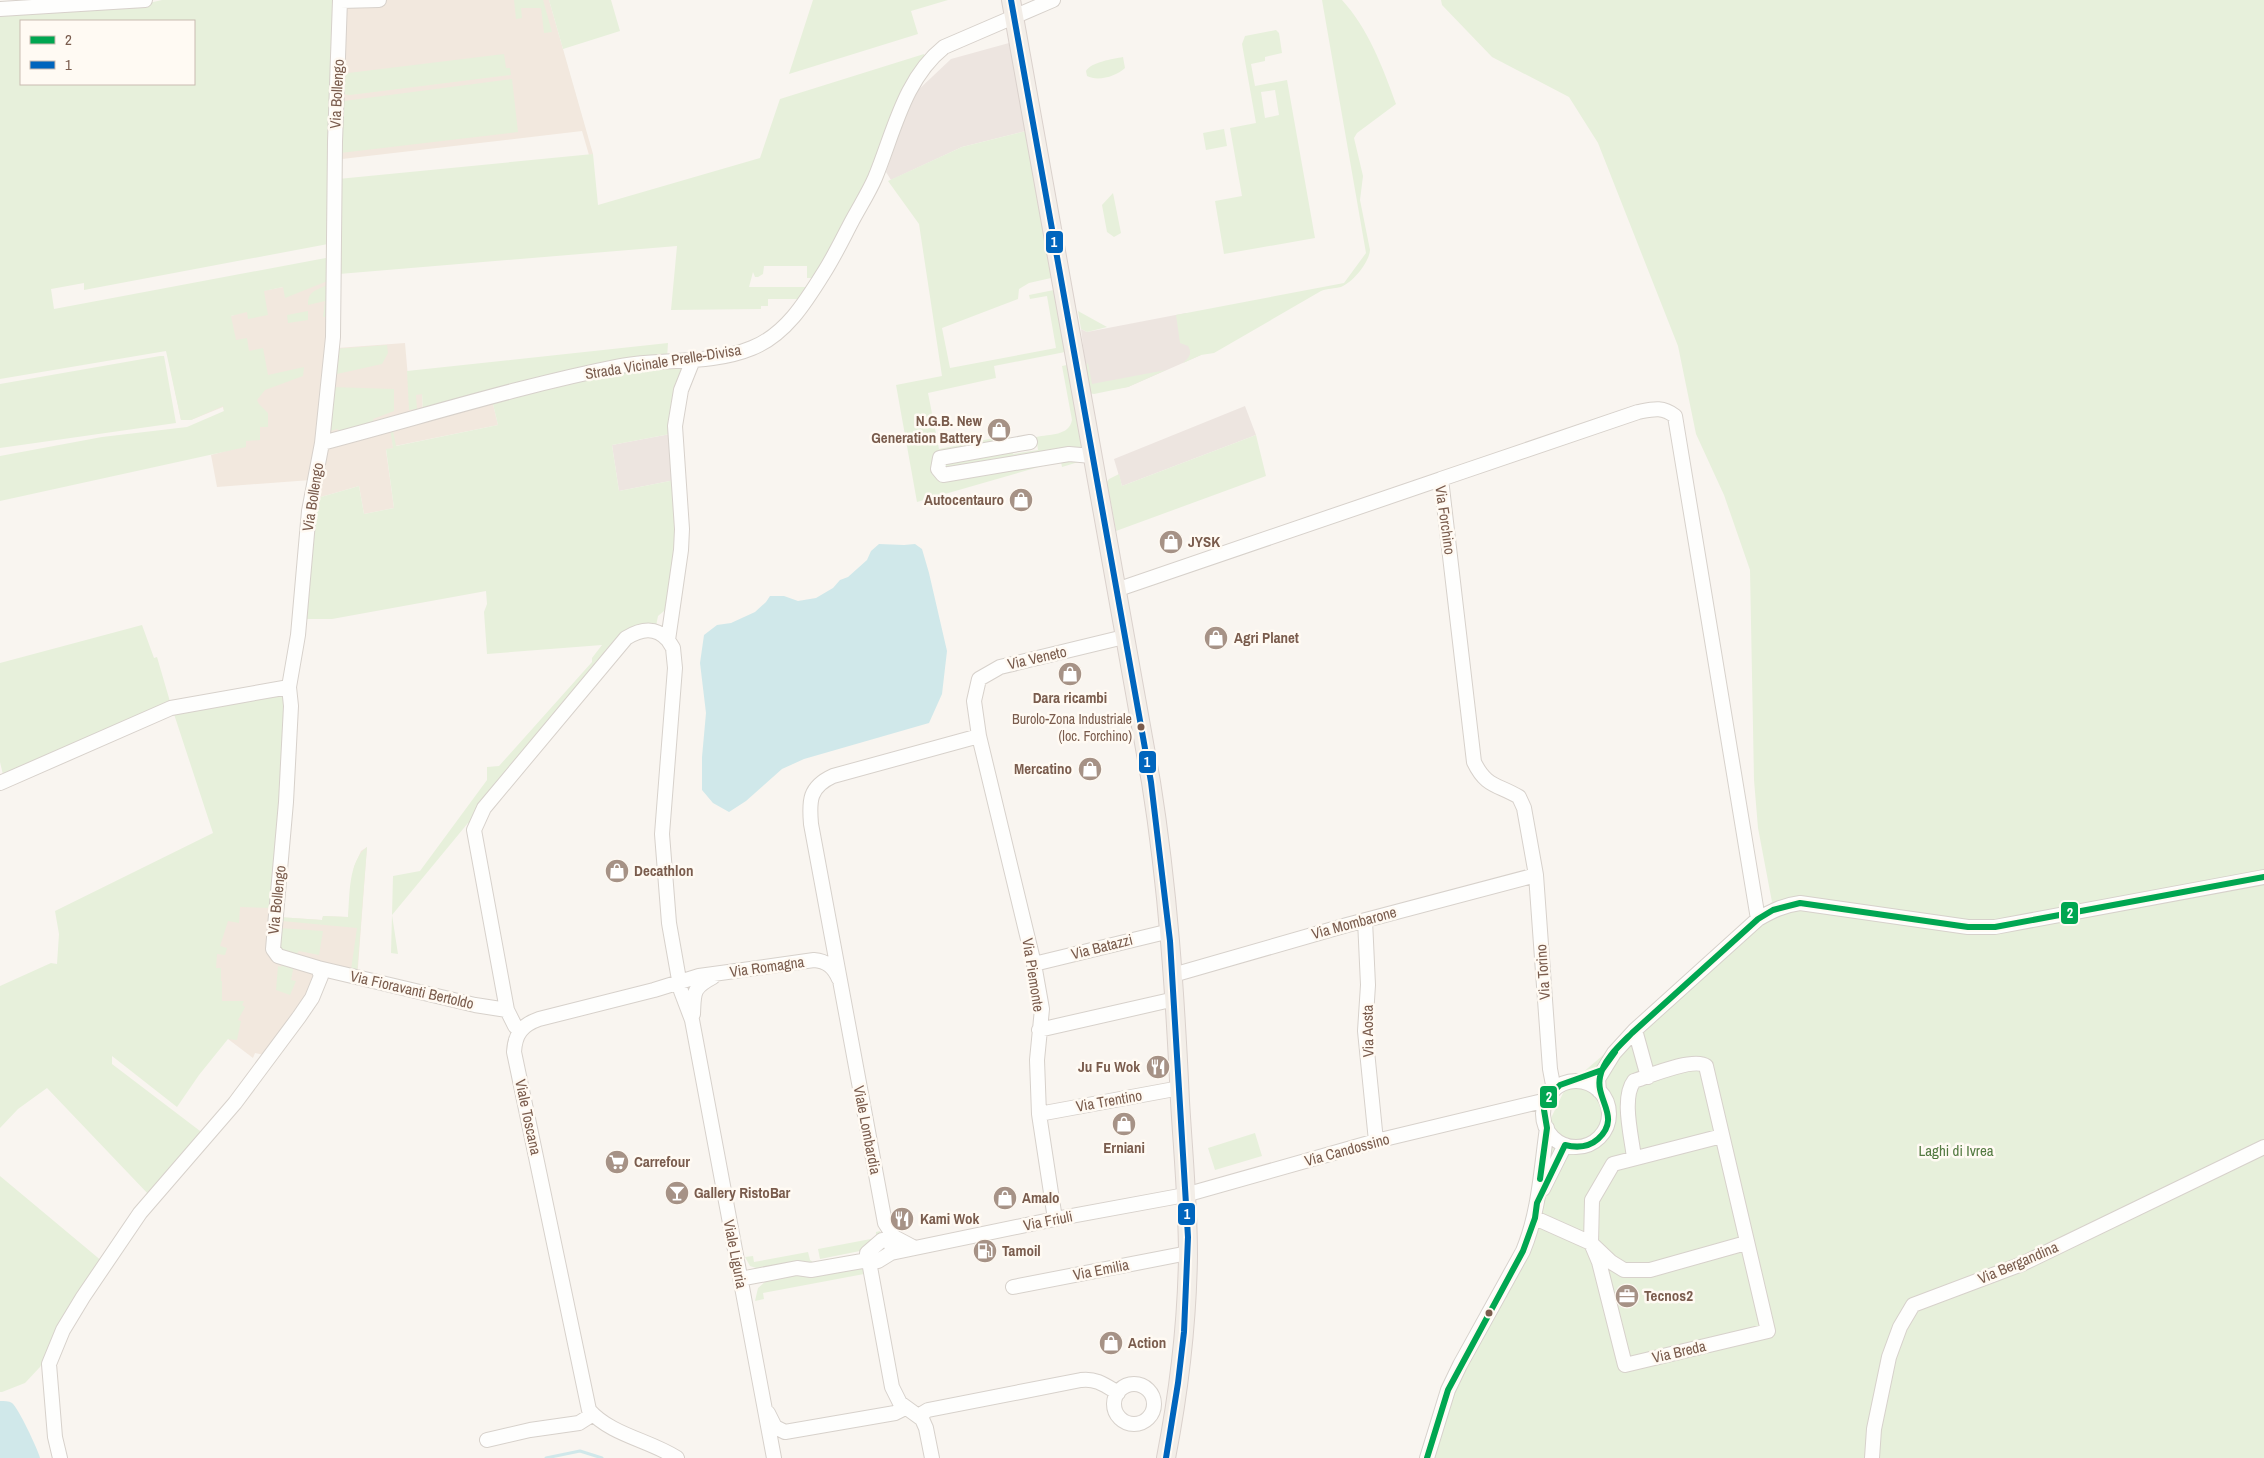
<svg xmlns="http://www.w3.org/2000/svg" width="2264" height="1458" font-family="'Archivo Narrow',sans-serif">
<style>
.residential{fill:#f2e8de}
.industrial{fill:#ede5e0}
.green{fill:#e7f0db;fill-rule:evenodd}
.water{fill:#d0e8ea}
.lines{fill:none;stroke-linecap:round;stroke-linejoin:round}
.stream{stroke:#d0e8ea;stroke-width:3}
.minor-casing{stroke:#d7d1cb;stroke-width:16}
.major-casing{stroke:#dad1cc;stroke-width:20}
.minor{stroke:#fefefd;stroke-width:14}
.major{stroke:#f3eee8;stroke-width:18}
.bus-1-casing{stroke:#fffaf3;stroke-width:10}
.bus-2-casing{stroke:#fffaf3;stroke-width:10}
.bus-1{stroke:#00a651;stroke-width:6}
.bus-2{stroke:#0065bd;stroke-width:6}
.bus-dot{fill:#7a5c4d;stroke:#fffaf3;stroke-width:2}
.labels{text-anchor:middle;stroke-width:5;stroke-linejoin:round;paint-order:stroke}
.bus-label{font-size:14px;fill:#7a5c4d;stroke:#fffaf3;text-anchor:end}
.street-label{font-size:15px;fill:#7a5c4d;stroke:#fffaf3}
.poi-label{font-size:15px;font-weight:bold;fill:#7a5c4d;stroke:#fffaf3;text-anchor:start}
.park-label{font-size:15px;fill:#537a41;stroke:#fffaf3}
.line-badge{stroke:#fffaf3;stroke-width:2}
.badge-label{font-size:14px;text-anchor:middle;font-weight:bold;fill:#fff}
</style>
<rect width="100%" height="100%" fill="#f9f5f0"/>
<path class="residential" d="M345,0H549L593,154L589,155L582,131L342,159Z
M330,278L337,348L405,343L409,389H408L416,394H422L423,412L492,400L498,425L395,446L392,427L393,448L386,450L394,508L364,514L359,486L314,499L311,480L217,487L211,455L233,449L223,407L191,420H181L164,338L234,315L230,297Z
M367,847L357,980L329,974L273,1057L255,1053L253,1058L228,1039L199,1026L205,895L280,900L278,917L322,920L323,916L348,917L354,867L361,851Z"/>
<path class="industrial" d="M1009,43L1026,131L962,147L891,180L886,172L902,124L915,93L951,59Z
M1186,313L1201,355L1128,387L1089,393L1081,329L1087,332Z
M1245,406L1256,435L1122,486L1114,459Z
M670,434L675,480L619,491L612,445Z"/>
<path class="green" d="M162,0H337L328,244L84,290V283L51,289L54,309L331,257L330,280L285,298L283,287L264,291L268,315L248,319L247,312L231,316L236,340L247,338L249,351L263,348L268,375L304,367L303,376L265,390L257,400L259,404L268,413V427H260V440L246,441V447L0,501V456L102,437L187,427L224,411L223,406L191,420H181L166,351L0,379V12L149,3ZM21,21H194V84H21Z
M514,0H543L552,32L544,33L541,8H521L522,18L516,19Z
M549,0H611L620,31L563,49Z
M813,0H948L911,11L918,34L789,74Z
M1322,0H1342C1368,28 1383,68 1396,104L1357,133L1354,138L1363,176L1360,200L1370,250C1369,263 1353,282 1341,287C1334,289 1328,288 1321,291L1214,353L1201,355L1183,363C1188,358 1193,354 1188,346L1180,343L1176,315L1344,283L1366,253Z
M1441,0H2264V1458H1424L1520,1248L1532,1190L1538,1145L1566,1087L1667,1000L1772,902L1758,828L1754,780L1750,570L1724,495L1696,434L1678,346L1598,143L1569,97L1492,57L1442,5Z
M1276,30L1279,33L1282,53L1265,57V61L1251,64L1255,86L1287,80L1315,238L1224,254L1215,201L1242,196L1230,128L1256,123L1242,44L1245,36ZM1275,90L1279,115L1265,118L1261,92Z
M504,54L506,68H510L511,75L350,95L342,94L340,74Z
M924,54L925,57L864,192L813,278H807V266H764L763,274L758,277H755L753,272L749,287H813L805,299H768V306H761V309L671,310L677,246L339,274L338,179L593,154L598,205L760,158L780,99Z
M1123,57L1125,68C1117,76 1098,82 1087,76L1086,71C1091,62 1113,59 1123,57Z
M512,79L518,132L340,153L339,103L344,101Z
M1224,129L1227,146L1206,150L1203,133Z
M1026,131L1051,278L1029,283L1019,289L1018,299L942,328L950,368L1056,348L1047,296L1030,299L1029,295L1054,290L1065,352L994,366L996,378L928,393L939,449L1009,435L1013,454L1038,450L1036,437C1050,434 1069,436 1072,420L1062,366L1067,365L1085,460L1062,467L1061,462L1042,466L917,502L896,385L942,376L919,224L888,181L962,147Z
M1113,193L1121,233L1114,237L1107,232L1102,205Z
M327,285H330V316L323,317L325,301L308,305C308,291 315,291 327,285Z
M308,311V320L288,323L287,315Z
M1078,311L1107,327L1087,332L1081,329Z
M668,343L667,358L423,412L422,394L416,395L417,409L409,410L407,371Z
M387,345L388,353L382,364L337,374L331,373L334,349Z
M160,356H164L176,423L0,448V384Z
M684,363L670,434L612,445L619,491L675,480L678,508L670,606L658,616L656,626L642,625L470,823H468L392,915L398,954L391,953L393,876L420,871L487,780V767L499,766L592,662V658L602,645L487,654L484,612L487,604L486,591L332,619H301L314,499L359,486L364,514L394,508L386,449L393,448L390,427L392,426L396,446L498,425L492,400L601,373Z
M1088,363L1092,384L1166,370L1128,387L1094,394L1089,393L1086,365Z
M331,387L394,389V411L373,419L374,423L338,433V429L330,431Z
M1256,435L1266,476L1116,531L1107,482L1109,479L1119,474L1122,486Z
M142,625L154,658L157,657L171,705L4,779L0,762V663Z
M277,691L287,697L272,908L240,907L239,923L228,921L220,946L227,948L225,955L217,954L216,968H221V981H222V1001H244L242,1005L245,1007L238,1020L241,1021L237,1040L228,1039L199,1075L177,1107L112,1056V1064L204,1134L150,1196L47,1088L18,1109L0,1128V986L51,963L57,964L59,934L55,911L213,833L173,711Z
M367,847L357,973L351,970L357,928L282,921L278,918V917L322,920L323,916L348,917C350,894 348,862 367,847Z
M279,928L323,931L319,955L299,951L294,956L279,951Z
M282,964L294,965L291,980L296,981L290,995L276,990L278,966L281,967Z
M1255,1133L1262,1156L1215,1170L1208,1148Z
M0,1176L103,1262L66,1317L40,1367L25,1383L2,1392H0Z
M880,1231V1235L865,1250L820,1259L818,1249L876,1238V1232Z
M808,1252L810,1260L816,1264L756,1268L750,1266L745,1257L753,1256L754,1262Z
M862,1263L864,1274L763,1293L764,1299L755,1301L758,1288L766,1281Z"/>
<path class="water" d="M879,544L904,545L915,544L922,549L929,573L947,651L942,694L929,723L804,759L782,769L746,801L729,812L713,803L702,790V757L706,713L700,663L704,635L717,625L731,623L755,612L766,602L770,596H784L798,601L816,598L833,588L840,580L848,577L867,560L871,551Z
M0,1401C4,1401 9,1401 12,1403C18,1407 38,1450 40,1458H0Z"/>
<g class="lines">
<path class="stream" d="M546,1458L580,1451L602,1458"/>
<g class="minor-casing">
<path id="minor" d="M340,1L379,0
M0,9L145,0
M693,360L681,390L675,426L682,529L681,550L668,640L673,648L675,668L662,834L669,923L681,991L692,1020L774,1458
M1030,442L940,458L938,469L943,475L1069,454L1092,456
M322,443C421,417 519,386 620,366C663,358 711,365 752,348C785,335 805,303 823,274C834,257 843,238 852,221C860,206 869,192 875,178C894,132 904,79 944,47L1053,0
M1441,479L1638,412C1653,409 1662,406 1675,416L1758,919
M1116,590L1441,479L1474,762C1486,787 1497,784 1519,797L1524,808L1536,875L1550,1069L1554,1090
M0,783L171,708L289,687
M1365,920L1368,985L1365,1031L1376,1141
M1034,964L1170,931
M318,968L475,1005L507,1010
M1173,975L1347,925L1536,875
M693,1014C694,993 692,988 713,977
M519,1030L515,1026L507,1010L474,830L484,808L626,638C641,629 655,626 668,640
M1039,1030L1175,999
M1635,1030L1648,1077
M1543 1114a33 33 0 1 1 66 0a33 33 0 1 1-66 0Z
M1599,1091L1598,1079L1614,1053L1635,1030L1758,919C1772,911 1784,905 1800,903L1968,927H1995L2264,877
M1039,1114L1180,1088
M1634,1158C1632,1138 1621,1098 1634,1081C1649,1076 1694,1057 1706,1066L1768,1331L1625,1365L1599,1262L1591,1243L1592,1200L1613,1164L1722,1136
M1543,1189L1565,1145
M1535,1218L1591,1243L1611,1262L1624,1270H1650L1746,1243
M1055,1219L1039,1114L1037,1060L1042,1009L1034,964L979,736L974,701L979,679L1000,667L1124,637
M882,1240L890,1241L892,1246L891,1253L878,1261L871,1262L867,1257V1253Z
M913,1247L894,1237L885,1223L811,824C809,801 809,787 833,776L979,736
M891,1253L1055,1219L1185,1195L1376,1141L1547,1100
M871,1262L870,1267L892,1387L900,1403L922,1419L926,1428L932,1458
M740,1279L797,1268L811,1270L868,1260
M1013,1287L1188,1253
M1114 1404a20 20 0 1 1 40 0a20 20 0 1 1-40 0Z
M768,1413L775,1427L785,1432L895,1413L905,1408
M918,1416L928,1410L1081,1380C1096,1378 1105,1385 1118,1393
M487,1440L530,1430L579,1423L593,1414
M60,1458L55,1437L49,1364L63,1330L83,1297L140,1213L235,1103L299,1017L312,998L321,976L318,968L278,956L273,949L286,802L291,706L289,687L298,635L309,511L322,443L333,337L335,142L340,0
M677,1458C649,1440 611,1435 589,1410L514,1052C515,1034 522,1025 539,1019L654,990L699,976L814,960C827,961 834,967 839,979
M1427,1458L1448,1390L1460,1365L1523,1251C1539,1213 1541,1170 1547,1128
M1872,1458L1874,1429L1889,1357L1900,1327L1913,1305L2022,1264L2264,1147"/>
</g>
<g class="major-casing">
<path id="major" d="M1011,0L1151,782C1168,888 1175,994 1180,1101C1183,1152 1188,1204 1188,1256C1187,1324 1179,1391 1166,1458"/>
</g>
<use href="#minor" class="minor"/>
<use href="#major" class="major"/>
<g class="bus-1-casing">
<path id="bus-1" d="M1540,1179L1547,1128L1544,1110L1549,1096L1560,1085L1602,1070L1615,1052
M1427,1458L1448,1390L1523,1251L1535,1218L1537,1203L1565,1145C1577,1148 1589,1147 1598,1139C1622,1117 1595,1100 1600,1077C1603,1060 1620,1045 1632,1033L1758,919L1773,910L1800,903L1968,927H1995L2264,877"/>
</g>
<g class="bus-2-casing">
<path id="bus-2" d="M1011,0L1151,782L1170,941L1188,1237L1184,1332L1178,1383L1166,1458"/>
</g>
<use href="#bus-1" class="bus-1"/>
<use href="#bus-2" class="bus-2"/>
</g>
<defs>
<g id="shop-disc" transform="scale(1.25)"><circle r="9.5" fill="#a69286" stroke="#fffaf3"/><path d="M-5-2.5h2.3a2.7 3.5 0 0 1 5.4 0H5L5.5 6h-11ZM-1.5-2.5h3a1.5 2.3 0 0 0-3 0Z" fill="#fff"/></g>
<g id="restaurant-disc" transform="scale(1.25)"><circle r="9.5" fill="#a69286" stroke="#fffaf3"/><path d="M-5-6h1v4h1v-4h1v4h1v-4h1v5L-1.5 .5V6h-2V.5L-5-1ZM5-6V6H3V1.5H1.5Q1.5-4 5-6Z" fill="#fff"/></g>
<g id="supermarket-disc" transform="scale(1.25)"><circle r="9.5" fill="#a69286" stroke="#fffaf3"/><path d="M-6-5.5h2.5l.6 2H6L4.5 2H-2.5L-4.4-4H-6ZM-1.5 3.2a1.3 1.3 0 1 0 .1 0ZM3 3.2a1.3 1.3 0 1 0 .1 0Z" fill="#fff"/></g>
<g id="bar-disc" transform="scale(1.25)"><circle r="9.5" fill="#a69286" stroke="#fffaf3"/><path d="M-6-5H6L.8 .8V4.5H3.5V6h-7V4.5H-.8V.8Z" fill="#fff"/></g>
<g id="fuel-disc" transform="scale(1.25)"><circle r="9.5" fill="#a69286" stroke="#fffaf3"/><path d="M-5.5-6h7V0h2V4h1.3V-2.5L3-4.5l.8-.8L6-3V5H2.5V1h-1V6h-7ZM-4.2-4.7v3.2H.2V-4.7Z" fill="#fff"/></g>
<g id="office-disc" transform="scale(1.25)"><circle r="9.5" fill="#a69286" stroke="#fffaf3"/><path d="M-6-3h4V-5.5h4V-3h4V5H-6ZM-1-4.5V-3h2v-1.5ZM-6 0V1H6V0Z" fill="#fff"/></g>
</defs>
<g fill-rule="evenodd">
<use href="#shop-disc" x="999" y="430"/>
<use href="#shop-disc" x="1021" y="500"/>
<use href="#shop-disc" x="1171" y="542"/>
<use href="#shop-disc" x="1216" y="638"/>
<use href="#shop-disc" x="1070" y="674"/>
<use href="#shop-disc" x="1090" y="769"/>
<use href="#shop-disc" x="617" y="871"/>
<use href="#restaurant-disc" x="1158" y="1067"/>
<use href="#shop-disc" x="1124" y="1124"/>
<use href="#supermarket-disc" x="617" y="1162"/>
<use href="#bar-disc" x="677" y="1193"/>
<use href="#shop-disc" x="1005" y="1198"/>
<use href="#restaurant-disc" x="902" y="1219"/>
<use href="#fuel-disc" x="985" y="1251"/>
<use href="#office-disc" x="1627" y="1296"/>
<use href="#shop-disc" x="1111" y="1343"/>
</g>
<g class="bus-dot">
<circle cx="1141" cy="727" r="4.5"/>
<circle cx="1489" cy="1313" r="4.5"/>
</g>
<g class="labels">
<g class="bus-label">
<text x="1132" y="724">Burolo-Zona Industriale<tspan x="1132" dy="17">(loc. Forchino)</tspan></text>
</g>
<g class="street-label">
<text transform="translate(337 94) rotate(-87)" y="5">Via Bollengo</text>
<text transform="translate(663 362) rotate(-9)" y="5">Strada Vicinale Prelle-Divisa</text>
<text transform="translate(313 497) rotate(-81)" y="5">Via Bollengo</text>
<text transform="translate(1445 520) rotate(82)" y="5">Via Forchino</text>
<text transform="translate(1037 658) rotate(-13)" y="5">Via Veneto</text>
<text transform="translate(277 900) rotate(-84)" y="5">Via Bollengo</text>
<text transform="translate(1354 923) rotate(-15)" y="5">Via Mombarone</text>
<text transform="translate(1102 947) rotate(-14)" y="5">Via Batazzi</text>
<text transform="translate(767 967) rotate(-8)" y="5">Via Romagna</text>
<text transform="translate(1543 972) rotate(-94)" y="5">Via Torino</text>
<text transform="translate(1033 975) rotate(81)" y="5">Via Piemonte</text>
<text transform="translate(412 990) rotate(13)" y="5">Via Fioravanti Bertoldo</text>
<text transform="translate(1368 1031) rotate(-91)" y="5">Via Aosta</text>
<text transform="translate(1109 1101) rotate(-10)" y="5">Via Trentino</text>
<text transform="translate(528 1117) rotate(78)" y="5">Viale Toscana</text>
<text transform="translate(867 1130) rotate(79)" y="5">Viale Lombardia</text>
<text transform="translate(1347 1150) rotate(-15)" y="5">Via Candossino</text>
<text transform="translate(1048 1221) rotate(-11)" y="5">Via Friuli</text>
<text transform="translate(735 1254) rotate(79)" y="5">Viale Liguria</text>
<text transform="translate(2018 1263) rotate(-23)" y="5">Via Bergandina</text>
<text transform="translate(1101 1270) rotate(-11)" y="5">Via Emilia</text>
<text transform="translate(1679 1352) rotate(-13)" y="5">Via Breda</text>
</g>
<g class="poi-label">
<text x="982" y="426" text-anchor="end">N.G.B. New<tspan x="982" dy="17">Generation Battery</tspan></text>
<text x="1004" y="505" text-anchor="end">Autocentauro</text>
<text x="1188" y="547">JYSK</text>
<text x="1234" y="643">Agri Planet</text>
<text x="1070" y="703" text-anchor="middle">Dara ricambi</text>
<text x="1072" y="774" text-anchor="end">Mercatino</text>
<text x="634" y="876">Decathlon</text>
<text x="1140" y="1072" text-anchor="end">Ju Fu Wok</text>
<text x="1124" y="1153" text-anchor="middle">Erniani</text>
<text x="634" y="1167">Carrefour</text>
<text x="694" y="1198">Gallery RistoBar</text>
<text x="1022" y="1203">Amalo</text>
<text x="920" y="1224">Kami Wok</text>
<text x="1002" y="1256">Tamoil</text>
<text x="1644" y="1301">Tecnos2</text>
<text x="1128" y="1348">Action</text>
</g>
<g class="park-label">
<text x="1956" y="1156">Laghi di Ivrea</text>
</g>
</g>
<g class="line-badge">
<rect x="1045" y="230" width="19" height="24" rx="5" fill="#0065bd"/>
<rect x="1138" y="750" width="19" height="24" rx="5" fill="#0065bd"/>
<rect x="2060" y="901" width="19" height="24" rx="5" fill="#00a651"/>
<rect x="1539" y="1085" width="19" height="24" rx="5" fill="#00a651"/>
<rect x="1177" y="1202" width="19" height="24" rx="5" fill="#0065bd"/>
</g>
<g class="badge-label">
<text x="1054" y="247">1</text>
<text x="1147" y="767">1</text>
<text x="2070" y="918">2</text>
<text x="1549" y="1102">2</text>
<text x="1187" y="1219">1</text>
</g>
<rect x="20" y="20" width="175" height="65" fill="#fffaf3" stroke="#cabbb1"/>
<rect x="30" y="36" width="25" height="8" fill="#00a651" stroke="#cabbb1"/>
<text x="65" y="45" font-size="15" fill="#7a5c4d">2</text>
<rect x="30" y="61" width="25" height="8" fill="#0065bd" stroke="#cabbb1"/>
<text x="65" y="70" font-size="15" fill="#7a5c4d">1</text>
</svg>
